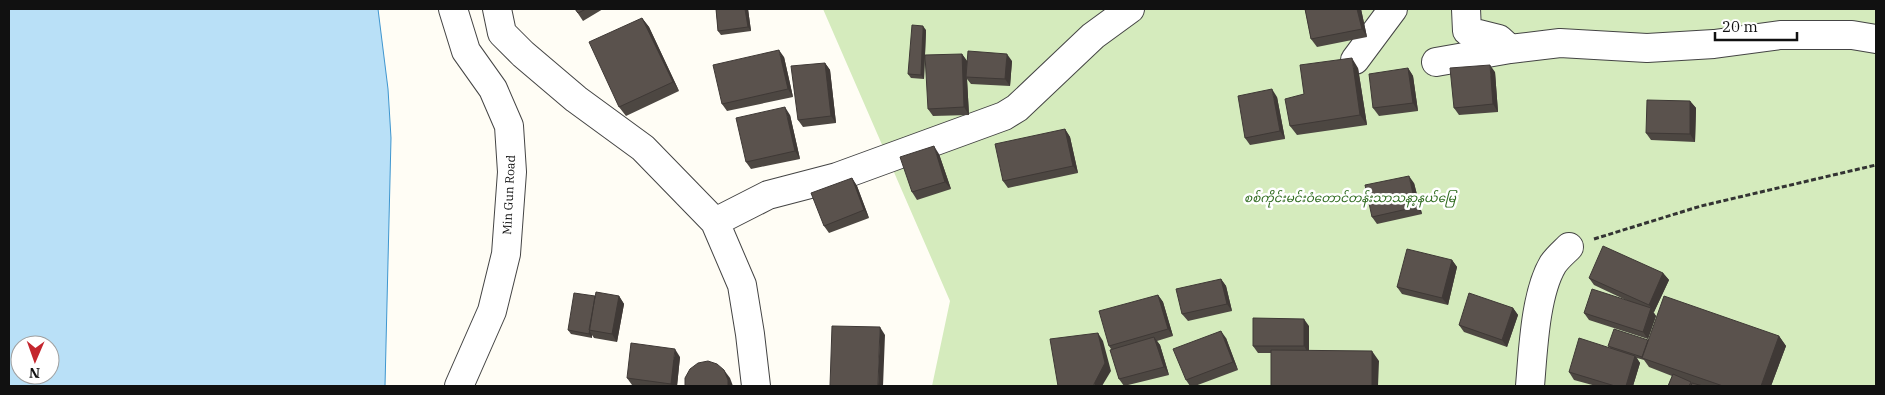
<svg xmlns="http://www.w3.org/2000/svg" width="1885" height="395" font-family="'IBM Plex Serif','Noto Sans Myanmar',serif">
<style>
.green{fill:#d5ebbd}
.water{fill:#b9e0f7;stroke:#3f96cf;fill-rule:evenodd}
.lines{fill:none;stroke-linecap:round;stroke-linejoin:round}
.minor-casing{stroke:#444;stroke-width:30}
.path{stroke:#333;stroke-width:3;stroke-dasharray:5 2.5;stroke-linecap:butt}
.minor{stroke:#fff;stroke-width:28}
.wall{fill:#4d4742}
.shaded-wall{fill:#3f3936}
.building{fill:#5a524d;stroke:#3f3936}
.labels{text-anchor:middle;stroke-width:5;stroke-linejoin:round;paint-order:stroke}
.street-label{font-size:12px;fill:#111;stroke:#fff}
.park-label{font-size:12px;font-style:italic;fill:#2f6b1f;stroke:#fff}
</style>
<rect width="100%" height="100%" fill="#fffdf5"/>
<path class="green" d="M823,9H1876V386H932L950,301Z"/>
<path class="water" d="M9,9H378L388,89L391,138L385,386H9ZM20,345H50V375H20Z"/>
<g class="lines">
<g class="minor-casing">
<path id="minor" d="M453,9L466,51L493,89L509,126L512,172L506,254L492,311L459,386
M497,9L502,33L523,54L576,99L643,148L715,222L742,285L750,334L756,386
M1466,9L1467,31L1499,39L1510,49
M1355,60L1393,9
M1436,62L1510,49L1560,43L1647,48L1714,44L1780,35H1852L1876,39
M715,222L768,195L837,177L1004,116L1017,108L1093,36L1130,9
M1530,386C1533,352 1535,294 1553,264C1557,258 1564,252 1569,247"/>
</g>
<path class="path" d="M1594,239L1701,206L1876,165"/>
<use href="#minor" class="minor"/>
</g>
<path class="wall" d="M575,9H603L583,21Z
M716,9H748L751,31L721,35L718,31Z
M1305,9H1361L1367,37L1317,47L1311,39Z
M642,18L649,27L679,91L626,116L619,107Z
M926,30L924,79L911,78L908,74Z
M962,54L967,61H1012L1010,86L971,84L967,79L969,115L933,116L928,109Z
M784,57L793,97L727,111L722,104Z
M825,63L830,70L836,123L803,127L798,120Z
M1358,68L1367,125L1297,135L1290,126L1304,94Z
M1408,68L1413,76L1418,111L1379,116L1373,108Z
M1495,72L1498,112L1459,115L1454,108Z
M1277,97L1285,139L1250,145L1245,138Z
M1690,101L1696,108L1695,142L1651,140L1646,133Z
M790,115L800,159L751,169L746,162Z
M1065,129L1070,137L1078,173L1008,188L1003,181Z
M939,154L951,189L917,200L912,192Z
M852,178L857,186L869,218L829,233L824,226Z
M1414,183L1422,214L1377,224L1372,217Z
M1452,260L1457,267L1448,305L1402,294L1397,287Z
M1663,273L1669,280L1654,312H1653L1656,316L1648,339L1589,320L1584,313L1630,302L1594,285L1589,278Z
M1221,279L1226,286L1232,311L1188,321L1182,314Z
M1158,295L1163,302L1173,336L1157,341L1160,345L1169,375L1124,386L1119,379L1111,349L1109,346Z
M595,296H619L624,304L617,342L594,338L592,335V338L571,334L568,330Z
M1513,308L1518,315L1507,347L1464,332L1459,325Z
M1309,326V351L1379,361L1271,353H1258L1253,346Z
M1779,336L1786,346L1771,386H1668L1672,376L1649,367L1644,360L1637,358L1640,363L1633,386H1596L1574,380L1569,372L1610,348L1608,346L1648,340Z
M1226,338L1238,370L1195,386H1190L1186,380Z
M680,357L677,386H638L632,385L627,378Z"/>
<path class="shaded-wall" d="M745,9H748L751,31L748,27Z
M1357,9H1361L1367,37L1362,29Z
M642,18L649,27L679,91L673,82Z
M923,26L926,30L924,79L921,75Z
M779,50L784,57L793,97L788,89Z
M962,54L967,61L966,77L967,79L969,115L964,107Z
M1007,54L1012,61L1010,86L1005,79Z
M1352,58L1358,68L1367,125L1360,115Z
M825,63L830,70L836,123L831,116Z
M1490,65L1495,72L1498,112L1493,104Z
M1408,68L1413,76L1418,111L1413,103Z
M1272,89L1277,97L1285,139L1280,131Z
M1690,101L1696,108L1695,142L1690,134Z
M785,107L790,115L800,159L795,151Z
M1065,129L1070,137L1078,173L1073,166Z
M934,146L939,154L951,189L945,182Z
M1409,176L1414,183L1422,214L1416,207Z
M852,178L857,186L869,218L864,210Z
M1452,260L1457,267L1448,305L1442,298Z
M1663,273L1669,280L1654,312L1649,305Z
M1221,279L1226,286L1232,311L1227,304Z
M1158,295L1163,302L1173,336L1168,329Z
M619,296L624,304L617,342L612,334Z
M1513,308L1518,315L1507,347L1502,340Z
M1651,308L1656,316L1648,339L1643,332Z
M1304,319L1309,326V354L1304,346Z
M880,327L885,335L883,386H878Z
M589,330L592,335V338L589,334Z
M1221,331L1226,338L1238,370L1233,362Z
M1098,333L1103,341L1111,371L1102,386H1094Z
M1779,336L1786,346L1771,386H1761Z
M1154,337L1160,345L1169,375L1164,367Z
M675,349L680,357L677,386H672L671,384Z
M1372,351L1379,361L1378,386H1372Z
M1635,356L1640,363L1633,386H1626Z
M724,370L730,378L733,386H728Z"/>
<path class="building" d="M575,9H586L578,13Z
M716,9H745L748,27L718,31Z
M1305,9H1357L1362,29L1311,39Z
M642,18L673,82L619,107L589,42Z
M912,25L923,26L921,75L908,74Z
M779,50L788,89L722,104L713,65Z
M968,51L1007,54L1005,79L966,77Z
M962,54L964,107L928,109L925,55Z
M1352,58L1360,115L1290,126L1285,99L1304,94L1300,65Z
M825,63L831,116L798,120L791,66Z
M1490,65L1493,104L1454,108L1450,68Z
M1408,68L1413,103L1373,108L1369,74Z
M1272,89L1280,131L1245,138L1238,96Z
M1647,100L1690,101V134L1646,133Z
M785,107L795,151L746,162L736,118Z
M1065,129L1073,166L1003,181L995,144Z
M934,146L945,182L912,192L900,157Z
M1409,176L1416,207L1372,217L1365,185Z
M852,178L864,210L824,226L811,193Z
M1603,246L1663,273L1649,305L1589,278Z
M1407,249L1452,260L1442,298L1397,287Z
M1221,279L1227,304L1182,314L1176,289Z
M1592,289L1651,308L1643,332L1584,313Z
M596,292L619,296L612,334L589,330Z
M574,293L595,296L589,334L568,330Z
M1469,293L1513,308L1502,340L1459,325Z
M1158,295L1168,329L1109,346L1099,311Z
M1664,296L1779,336L1761,386H1723L1642,358Z
M1253,318L1304,319V346H1253Z
M832,326L880,327L878,386H830Z
M1614,329L1648,340L1642,357L1608,346Z
M1221,331L1233,362L1186,380L1173,349Z
M1098,333L1105,363L1093,386H1058L1050,339Z
M1154,337L1164,367L1119,379L1110,350Z
M1579,338L1635,356L1626,386H1615L1569,372Z
M631,343L675,349L671,384L627,378Z
M1271,350L1372,351V386H1271Z
M708,361L717,364L724,370L728,380V386H685V378L690,369L698,363Z
M1673,374L1691,382L1689,386H1668Z
M1692,383L1703,386H1691Z"/>
<g class="labels">
<g class="street-label">
<text transform="translate(509 195) rotate(-87)" y="4">Min Gun Road</text>
</g>
<g class="park-label">
<text x="1350" y="202">စစ်ကိုင်းမင်းဝံတောင်တန်းသာသနာ့နယ်မြေ</text>
</g>
</g>
<rect width="1885" height="395" fill="none" stroke="#111111" stroke-width="20"/>
<g transform="translate(35 360) rotate(182)"><circle r="24" fill="#ffffff" stroke="#a0a0a0"/>
<path d="M0-4L9 19L0 12L-9 19Z" fill="#c4262e"/>
<text y="-8" font-size="14" font-weight="bold" text-anchor="middle" fill="#111111">N</text>
</g>
<path d="M1715 32v8h82v-8" fill="none" stroke="#111111" stroke-width="2.5"/>
<text x="1722" y="32" font-size="15" fill="#111111" stroke="#ffffff" stroke-width="4" paint-order="stroke">20 m</text>
</svg>
